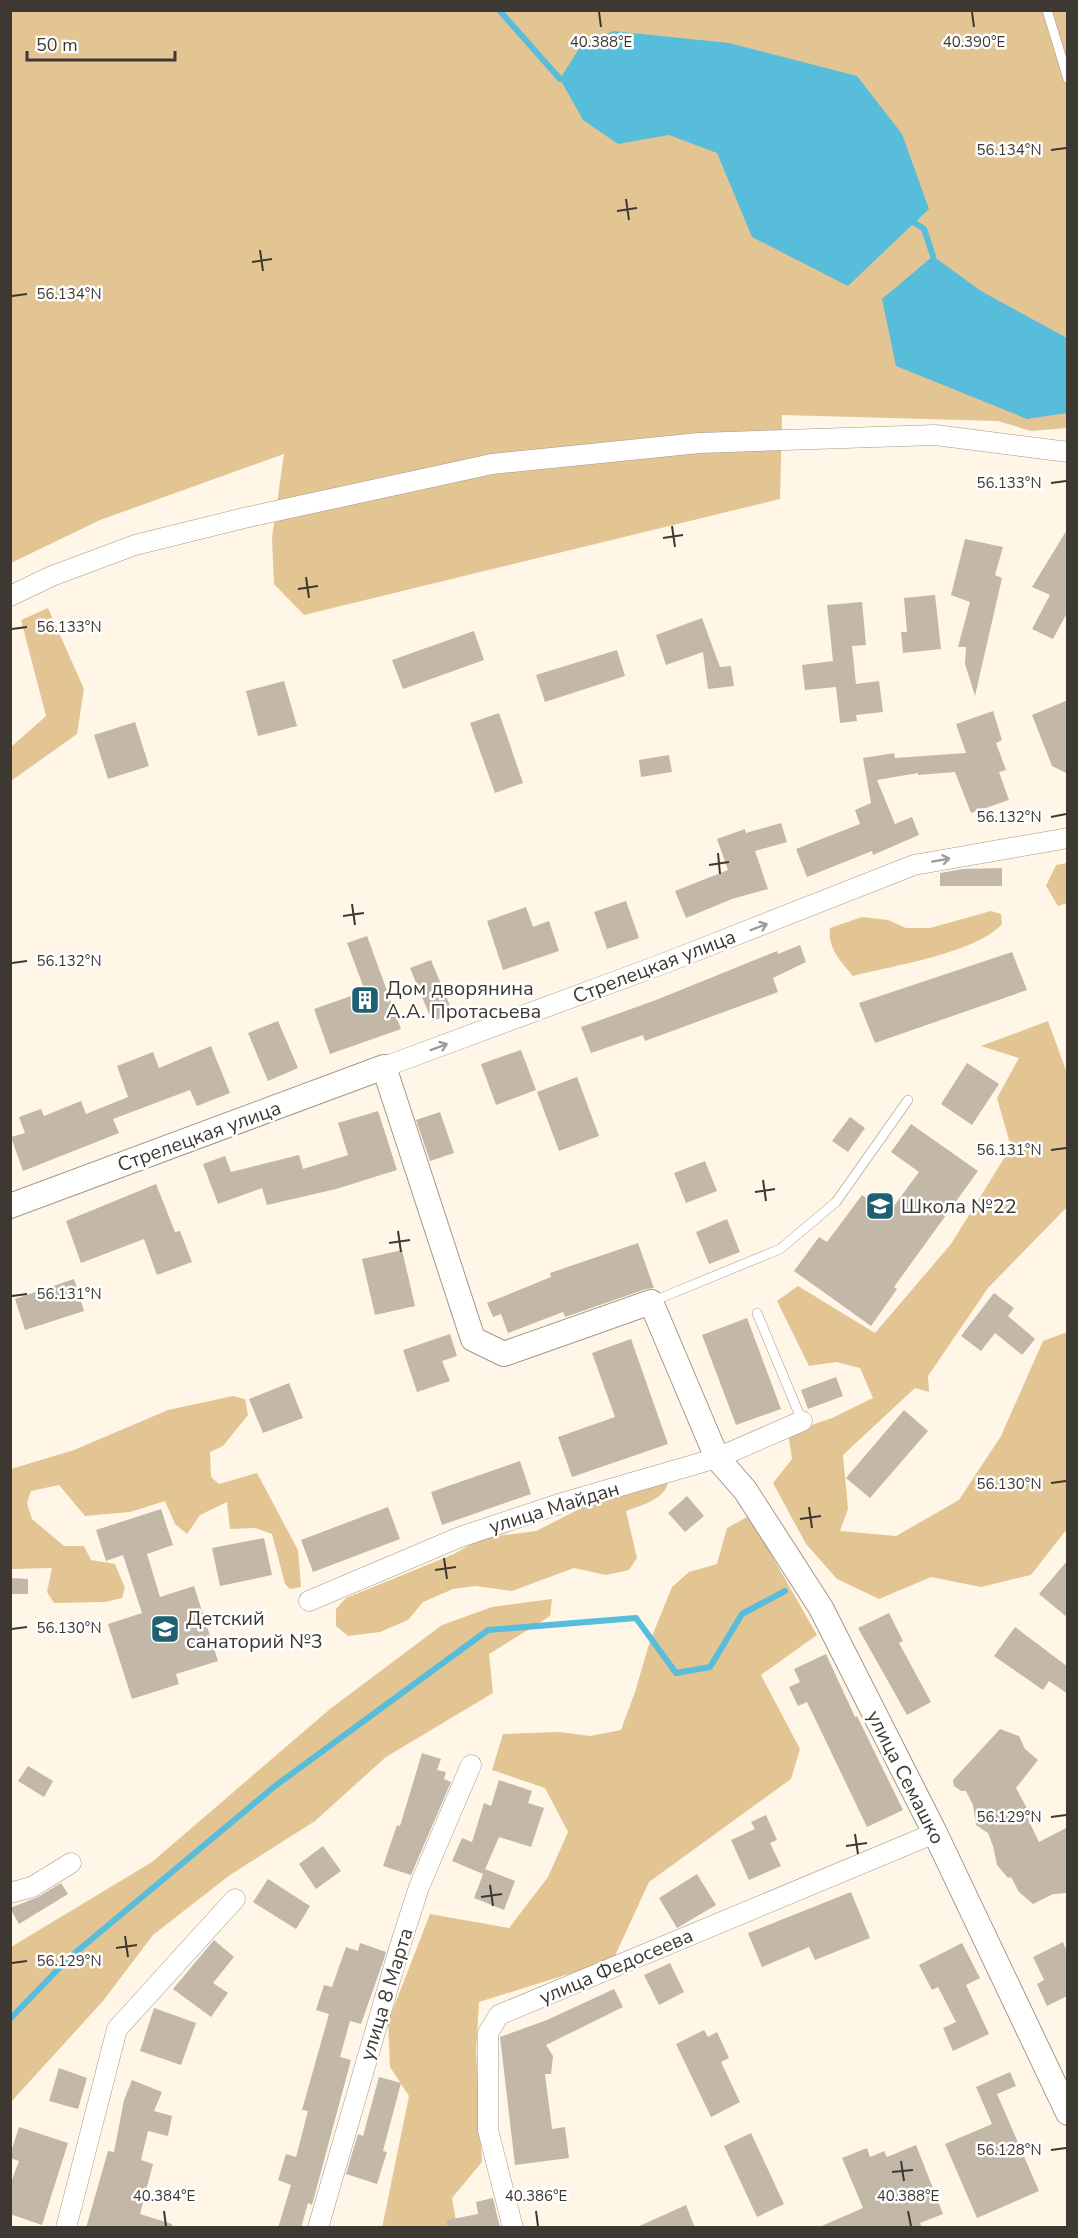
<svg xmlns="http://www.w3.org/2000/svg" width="1078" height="2238" font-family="'Nunito Sans',sans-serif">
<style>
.green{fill:#e3c594}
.water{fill:#58bdda}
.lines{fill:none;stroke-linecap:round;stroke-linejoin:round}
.stream{stroke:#58bdda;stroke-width:6}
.building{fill:#c3b8a7}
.service-casing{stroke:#a39887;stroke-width:10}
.minor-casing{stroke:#a39887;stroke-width:21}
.tertiary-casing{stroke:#a39887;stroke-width:26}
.service{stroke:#fff;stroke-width:9}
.minor{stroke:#fff;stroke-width:20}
.tertiary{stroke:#fff;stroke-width:24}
.oneway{stroke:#9e9c98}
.ticks{fill:none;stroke:#3d3932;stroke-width:2}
.labels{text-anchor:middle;stroke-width:5;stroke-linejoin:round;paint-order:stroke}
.street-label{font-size:20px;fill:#3d3932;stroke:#fff}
.poi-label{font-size:20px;fill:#3d3932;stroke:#fff;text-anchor:start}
.ticks-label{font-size:15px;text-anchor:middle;fill:#3d3932;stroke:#fff;stroke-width:5;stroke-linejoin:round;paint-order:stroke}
</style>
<rect width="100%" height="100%" fill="#fff6e7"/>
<path class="green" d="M10,11H1067V428L1031,431L998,421L782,415L780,499L304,615L274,584L272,538L284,454L100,520L11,563Z
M48,608L84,689L77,734L11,781V747L46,716L21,620Z
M1067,863V903L1058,906L1046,886L1056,865Z
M991,911L1001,914L1002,924C976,953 892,966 853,976C841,962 827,947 830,928L862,917L888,920L906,928H930Z
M1048,1021L1067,1073V1207L988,1288L928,1376L929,1392L915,1388L843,1455L848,1509L840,1531L896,1536L959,1500L1001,1436L1043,1341L1067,1332V1529L1031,1575L981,1587L931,1577L879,1599L837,1579L806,1544L773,1483L792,1459L788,1433L832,1418L873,1398L860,1368L836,1362L809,1366L777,1301L798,1286L875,1333L951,1244L1011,1147L997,1098L1019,1058L981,1046Z
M233,1396L245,1399L248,1415L223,1446L210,1452L211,1477L219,1484L257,1473L298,1550L301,1587L290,1589L285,1584L272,1534L255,1528L230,1529L227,1502L200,1515L187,1534L175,1524L165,1501L130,1512L85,1516L59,1485L31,1491L27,1503L32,1519L64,1546H84L91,1560L115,1564L125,1588L122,1598L105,1602L54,1603L47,1592L52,1568L11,1569V1469L74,1450L168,1410Z
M668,1482C665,1500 641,1505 626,1511L637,1558L629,1570L606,1575L574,1568L512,1591L475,1586L453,1589L423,1602L408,1620L380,1632L348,1636L336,1626V1609L346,1598L454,1554L482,1538L536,1531L617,1490Z
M749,1516L817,1635L761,1675L800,1749L791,1779L649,1882L613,1960L479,2002L476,2051L482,2162L452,2198L457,2227L382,2228L409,2096L390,2067L388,2022L430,1914L509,1928L548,1877L568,1832L545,1788L492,1770L503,1734L560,1732L590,1736L621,1730L635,1692L650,1641L672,1587L689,1572L717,1564L727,1528Z
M552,1599L550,1616L489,1654L493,1693L386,1757L315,1821L230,1875L153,1935L103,2001L11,2102V1947L152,1862L330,1709L442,1625L492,1607Z"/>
<path class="water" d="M613,31L729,43L857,76L902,134L929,209L848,286L752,237L717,153L669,135L618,144L583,120L560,79L580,47Z
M933,256L981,291L1067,338V413L1027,419L896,366L882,299Z"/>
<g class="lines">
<path class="stream" d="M499,10L560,79
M915,223L924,229L933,256
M10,2019L69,1958L275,1786L488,1630L636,1618L676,1673L710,1667L742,1614L785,1591"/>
</g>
<path class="building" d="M1068,528V611L1053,639L1032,629L1050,595L1032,587Z
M965,539L1003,547L995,575L1002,578L975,696L965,664L966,647H958L970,602L951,595Z
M935,595L941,649L903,653L901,632H907L904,598Z
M862,602L866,645L852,646L856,684L879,681L883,712L856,715L857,721L840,723L836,687L805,690L802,665L833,661L827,605Z
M702,618L720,667L731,666L734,686L708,689L703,652L666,665L656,635Z
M474,631L484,660L403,689L392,660Z
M617,650L625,676L545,702L536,675Z
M284,681L297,726L258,736L246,691Z
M1068,700V774L1052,766L1032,715Z
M993,711L1002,740L996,743L1006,770L999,772L1009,800L971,813L955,772L918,775V773L877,780L895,824L912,817L919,835L873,855L872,851L807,877L796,849L860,824L855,810L871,803L863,758L894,753L895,758L966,753L956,724Z
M499,713L523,783L495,793L470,723Z
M135,722L149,766L108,779L94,735Z
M669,755L672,772L641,777L639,760Z
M781,823L787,842L755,851L768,889L732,899L686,918L675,891L728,870L717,839L745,829L746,833Z
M1002,868V886H940V873L963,869Z
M626,901L639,938L607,949L594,912Z
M526,907L533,927L549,921L559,951L503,970L487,921Z
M367,936L401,1029L330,1054L314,1009L365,991L347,943Z
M800,945L806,962L773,978L778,992L645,1041L643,1035L591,1053L581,1027L656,1000L777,951L778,954Z
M1012,952L1027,990L875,1043L859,1003Z
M431,960L453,1013L432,1021L410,968Z
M278,1021L298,1068L268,1081L248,1033Z
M211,1046L230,1093L197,1106L190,1090L113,1119L119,1133L23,1171L11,1137L25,1133L19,1117L41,1109L44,1116L81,1101L86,1114L128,1097L117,1066L153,1052L159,1068Z
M521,1050L536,1090L496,1105L481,1064Z
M967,1063L999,1084L972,1125L941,1104Z
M577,1077L599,1136L559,1151L537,1092Z
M378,1111L397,1170L336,1189L267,1205L262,1188L218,1204L203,1164L225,1156L231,1172L299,1155L303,1169L348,1155L338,1123Z
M440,1112L454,1153L430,1161L416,1120Z
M850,1117L865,1128L848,1152L832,1141Z
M911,1124L978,1171L894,1287L897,1289L871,1326L794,1271L819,1237L827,1242L862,1195L888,1214L919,1172L891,1152Z
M705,1161L717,1191L686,1203L674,1173Z
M156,1184L175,1232L180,1231L192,1262L157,1275L144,1239L81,1263L66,1221Z
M727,1219L740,1252L709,1264L696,1232Z
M638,1243L654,1288L646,1289L565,1317L563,1312L508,1333L501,1314L493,1317L487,1303L551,1277L550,1273Z
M402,1250L415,1306L375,1315L362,1259Z
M74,1279L84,1311L25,1330L15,1299Z
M994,1293L1014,1308L1008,1316L1035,1339L1022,1355L995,1333L981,1351L961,1336Z
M747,1318L781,1409L736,1425L702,1335Z
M450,1334L457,1356L442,1361L450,1381L417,1392L403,1350Z
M631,1339L668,1444L572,1477L558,1437L615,1417L592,1353Z
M836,1377L843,1396L808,1409L801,1390Z
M289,1383L303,1418L263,1433L249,1399Z
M904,1410L928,1431L870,1498L846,1478Z
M520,1461L531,1494L442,1525L431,1492Z
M687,1496L704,1516L685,1532L668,1513Z
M388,1507L400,1539L313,1572L301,1540Z
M161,1509L173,1545L147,1554L160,1597L194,1586L218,1661L176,1674L179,1684L132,1699L108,1624L142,1613L123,1555L106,1561L96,1530Z
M264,1538L272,1575L220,1586L212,1548Z
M1068,1560V1618L1039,1594Z
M10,1578L28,1579V1594H10Z
M889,1613L903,1641L899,1643L931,1702L907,1715L858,1628Z
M1015,1627L1068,1667V1694L1049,1681L1043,1690L994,1656Z
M826,1654L855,1717L857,1716L903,1810L867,1827L807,1702L798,1706L789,1687L800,1682L794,1669Z
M1000,1729L1019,1736L1025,1749L1038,1760L1016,1788L1029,1812L1026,1815L1039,1842L1068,1827V1893L1053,1894L1033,1904L1019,1892L1011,1877L1008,1878L997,1865L993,1846L988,1833L976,1825L973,1805L966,1791H961L954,1786L953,1780Z
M422,1753L441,1759L437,1770L446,1772L444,1779L451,1782L411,1875L383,1866L397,1825L400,1826Z
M28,1766L53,1781L44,1797L18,1781Z
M499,1780L532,1791L528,1803L544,1808L531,1847L499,1837L483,1874L452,1861L462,1838L472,1842L484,1803L491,1806Z
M766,1815L777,1840L770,1843L781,1866L749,1880L731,1840L755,1829L751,1822Z
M323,1846L341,1871L316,1889L299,1864Z
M485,1869L515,1881L504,1910L474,1898Z
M697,1874L716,1905L677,1928L659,1898Z
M268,1879L310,1906L296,1929L253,1902Z
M61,1883L68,1894L19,1924L10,1908L38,1897Z
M851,1892L870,1938L815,1960L809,1947L762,1967L748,1933Z
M214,1940L234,1957L213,1983L228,1993L211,2017L173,1989Z
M1063,1942L1067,1952V1996L1047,2006L1037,1984L1044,1980L1033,1957Z
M360,1943L386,1952L384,1959L361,2024L350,2021L340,2057L351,2060L312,2205L308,2203L301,2228H278L291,2185L278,2180L286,2154L296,2157L308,2111L302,2110L329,2014L316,2010L324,1985L332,1987L346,1947L358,1951Z
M962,1943L980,1978L966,1985L989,2034L953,2051L943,2028L956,2022L938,1987L932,1990L919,1965Z
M670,1963L684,1992L659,2005L644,1975Z
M614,1989L623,2007L546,2045L553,2056L551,2074H545L552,2129L565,2127L569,2158L515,2165L500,2037L547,2020Z
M154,2008L196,2023L181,2065L140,2051Z
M704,2030L708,2037L717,2032L729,2058L721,2062L740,2102L711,2117L676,2044Z
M59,2068L87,2078L78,2109L49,2101Z
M1010,2072L1016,2086L997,2094L1039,2191L977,2218L945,2144L992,2124L976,2087Z
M379,2077L401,2083L383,2151L387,2152L377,2184L346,2174L358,2134L363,2136Z
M132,2080L162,2092L154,2111L172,2116L168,2136L148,2131L141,2160L153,2164L140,2214L172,2224L171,2228H86L108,2151L114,2152L124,2100Z
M19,2127L68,2143L42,2225L10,2214V2185L19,2161L10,2158V2155Z
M751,2133L784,2204L757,2217L724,2146Z
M916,2145L943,2214L920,2223L922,2228H817L863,2208L842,2158L867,2148L870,2157L884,2151L887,2157Z
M493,2198L500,2228H447V2220L478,2214L476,2202Z
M686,2205L695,2228H635Z"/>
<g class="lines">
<g class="service-casing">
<path id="service" d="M1047,10L1068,79
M651,1302L780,1249L836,1202L908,1100
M757,1313L802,1421"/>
</g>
<g class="minor-casing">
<path id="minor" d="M10,596L52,576L135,545L244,518L492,464L699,443L935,435L1068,452
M384,1067L665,963L914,865L1068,838
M309,1601L460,1537L562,1503L717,1458L802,1421
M10,1893L32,1887L71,1863
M66,2228L117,2029L235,1899
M318,2228L400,1946L419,1887L471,1765
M513,2228L488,2130V2033L499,2015L935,1833"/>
</g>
<g class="tertiary-casing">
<path id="tertiary" d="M10,1206L384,1067L473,1339L504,1354L651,1302L717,1458L745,1490L821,1608L935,1833L1068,2113"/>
</g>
<use href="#service" class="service"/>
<use href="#minor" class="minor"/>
<use href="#tertiary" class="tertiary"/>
</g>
<defs><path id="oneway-shaft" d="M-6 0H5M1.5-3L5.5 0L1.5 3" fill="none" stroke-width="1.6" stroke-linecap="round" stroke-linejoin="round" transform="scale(1.5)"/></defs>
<g class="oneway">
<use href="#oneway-shaft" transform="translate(941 860) rotate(-10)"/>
<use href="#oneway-shaft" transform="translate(759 927) rotate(-21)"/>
<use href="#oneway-shaft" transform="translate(439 1047) rotate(-20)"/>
</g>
<path class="ticks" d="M599,12L601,27M972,12L974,27M1051,150L1066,148M626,199L629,220M617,211L637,208M260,250L263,271M252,262L272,259M12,296L27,294M1051,483L1066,481M672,526L675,547M663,538L683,535M306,577L309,598M298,589L318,586M12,629L27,627M1051,817L1066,814M718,853L720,874M709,865L729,862M352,904L355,925M343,916L364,913M12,963L27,961M1051,1150L1066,1148M763,1180L766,1201M755,1192L775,1189M398,1231L401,1252M389,1243L410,1240M12,1296L27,1294M1051,1483L1066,1481M809,1507L812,1528M800,1519L821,1516M444,1558L447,1579M435,1570L456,1567M12,1629L27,1627M1051,1817L1066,1815M855,1834L858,1854M846,1846L867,1843M490,1885L493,1906M481,1897L502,1894M125,1936L128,1957M116,1948L137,1945M12,1963L27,1961M1051,2150L1066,2148M901,2161L904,2181M892,2172L913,2170M164,2211L166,2226M536,2211L538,2226M908,2211L911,2226"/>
<defs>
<g id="building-square" transform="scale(1.5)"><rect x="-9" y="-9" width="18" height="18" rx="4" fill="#1d6173" stroke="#fff"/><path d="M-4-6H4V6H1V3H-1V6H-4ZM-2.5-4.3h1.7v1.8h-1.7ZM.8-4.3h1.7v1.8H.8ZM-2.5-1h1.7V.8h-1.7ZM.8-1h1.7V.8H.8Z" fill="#fff"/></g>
<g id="school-square" transform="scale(1.5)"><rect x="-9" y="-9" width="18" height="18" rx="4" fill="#1d6173" stroke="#fff"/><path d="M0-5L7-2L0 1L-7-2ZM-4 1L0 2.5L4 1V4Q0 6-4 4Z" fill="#fff"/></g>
</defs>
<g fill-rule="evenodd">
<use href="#building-square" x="365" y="1000"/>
<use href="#school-square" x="880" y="1206"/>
<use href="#school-square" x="165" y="1629"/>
</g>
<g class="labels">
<g class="street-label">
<text transform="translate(654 966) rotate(-21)" y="7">Стрелецкая улица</text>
<text transform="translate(199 1136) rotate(-20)" y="7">Стрелецкая улица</text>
<text transform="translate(554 1507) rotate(-17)" y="7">улица Майдан</text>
<text transform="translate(906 1777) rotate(63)" y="7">улица Семашко</text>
<text transform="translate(616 1966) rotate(-23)" y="7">улица Федосеева</text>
<text transform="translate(386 1994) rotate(-73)" y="7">улица 8 Марта</text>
</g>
<g class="poi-label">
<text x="386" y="995">Дом дворянина<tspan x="386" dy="23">А.А. Протасьева</tspan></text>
<text x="901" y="1213">Школа №22</text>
<text x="186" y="1625">Детский<tspan x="186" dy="23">санаторий №3</tspan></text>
</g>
</g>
<g class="ticks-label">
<text x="601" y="47">40.388°E</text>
<text x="974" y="47">40.390°E</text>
<text x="1009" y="155">56.134°N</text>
<text x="69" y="299">56.134°N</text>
<text x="1009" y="488">56.133°N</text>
<text x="69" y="632">56.133°N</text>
<text x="1009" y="822">56.132°N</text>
<text x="69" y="966">56.132°N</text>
<text x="1009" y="1155">56.131°N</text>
<text x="69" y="1299">56.131°N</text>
<text x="1009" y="1489">56.130°N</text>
<text x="69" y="1633">56.130°N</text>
<text x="1009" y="1822">56.129°N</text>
<text x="69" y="1966">56.129°N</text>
<text x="1009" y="2155">56.128°N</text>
<text x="164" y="2201">40.384°E</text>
<text x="536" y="2201">40.386°E</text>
<text x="908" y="2201">40.388°E</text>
</g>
<rect width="1078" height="2238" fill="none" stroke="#3d3932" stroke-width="24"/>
<path d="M27 51v9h148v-9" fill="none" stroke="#3d3932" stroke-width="3"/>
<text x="36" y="51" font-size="18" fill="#3d3932" stroke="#ffffff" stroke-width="4.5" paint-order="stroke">50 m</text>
</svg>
